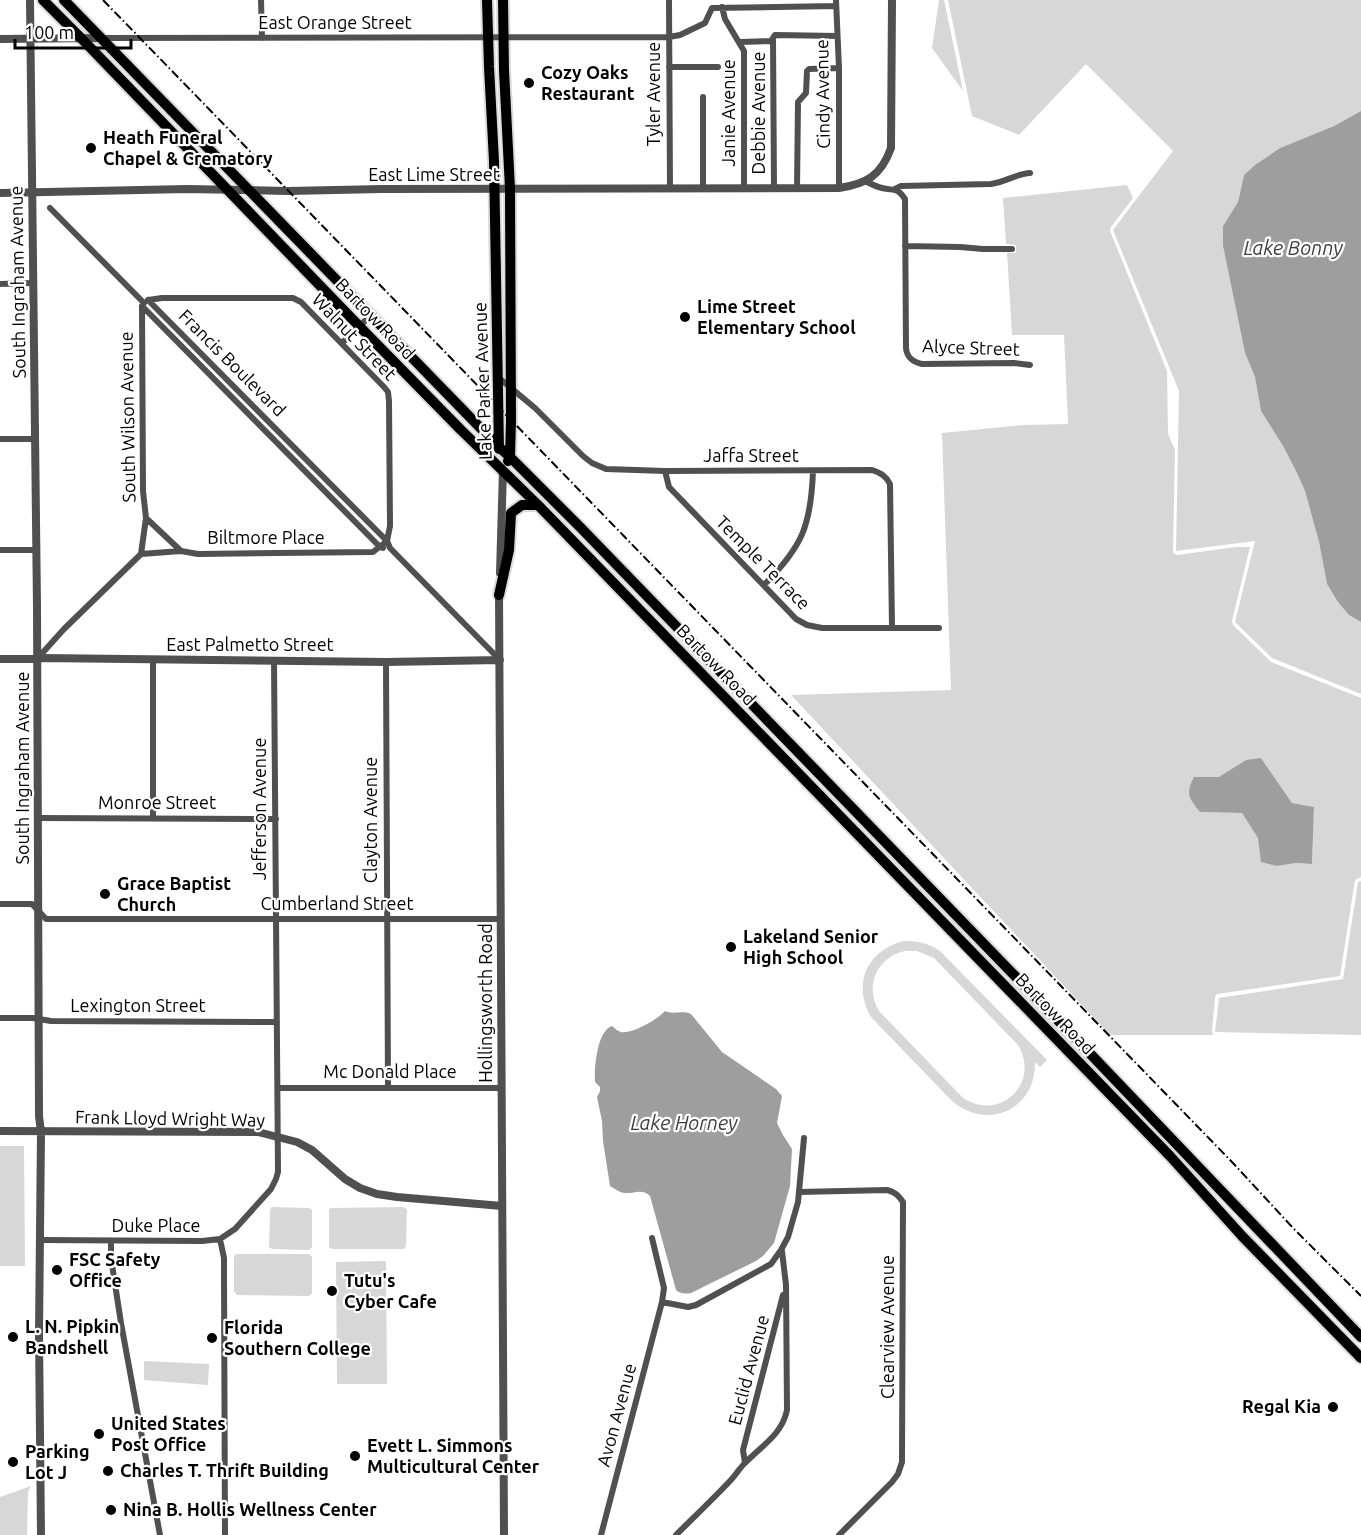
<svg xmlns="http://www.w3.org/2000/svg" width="1361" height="1535" font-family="Ubuntu,sans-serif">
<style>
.green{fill:#d7d7d7;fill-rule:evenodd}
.water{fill:#9e9e9e}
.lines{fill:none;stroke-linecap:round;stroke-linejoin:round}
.primary-casing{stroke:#dbdbdb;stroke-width:14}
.minor{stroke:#505050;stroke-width:6}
.tertiary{stroke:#505050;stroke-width:8}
.primary{stroke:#000;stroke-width:10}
.rail{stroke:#000;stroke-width:2;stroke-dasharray:9 3 1.5 3;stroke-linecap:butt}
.poi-dot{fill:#000;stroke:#fff;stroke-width:2}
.labels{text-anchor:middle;stroke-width:4.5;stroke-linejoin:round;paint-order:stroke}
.street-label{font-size:18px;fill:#000;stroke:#fff}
.poi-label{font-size:18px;font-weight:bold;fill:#000;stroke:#fff;text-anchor:start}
.water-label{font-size:20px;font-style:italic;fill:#3f3f3f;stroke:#fff}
</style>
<rect width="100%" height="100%" fill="#fff"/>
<path class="green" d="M939,0H944L963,91L932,48Z
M948,0H1361V111L1334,126L1280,148L1255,165L1244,175L1238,202L1223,226V246L1245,353L1255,377L1261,411L1283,446L1296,471L1305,491L1319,542L1327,584L1349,615L1361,622V694L1272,658L1235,622L1255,541L1176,551L1179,391L1113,230L1173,151L1086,64L1019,135L972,116Z
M1127,185L1133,198L1111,227L1110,231L1167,371L1168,434L1175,450L1173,553L1177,555L1236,547H1250L1232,621L1233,625L1271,662L1361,698V877L1355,880L1340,976L1217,994L1215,997L1212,1031L1213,1035H1110L791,695L951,690L942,433L1024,425L1068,424L1064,335H1012L1007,253H1016V245L1006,244L1003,198ZM1261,758L1292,803L1314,807L1312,864L1296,863L1277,866L1242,813L1200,812L1194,777H1219Z
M1361,881V1035L1215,1032L1219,998L1343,979L1358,882Z
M904,941C918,941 928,943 940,951L1047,1060L1040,1067L1035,1062C1036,1110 987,1131 952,1101L871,1017C852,984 867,950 904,941ZM905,951H917L934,958L1018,1045C1041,1083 1000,1122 963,1098L879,1011C864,986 877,957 905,951Z
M0,1146H24L25,1266H0Z
M272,1207L309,1208L312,1210V1247L309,1250L272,1249L269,1247L270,1210Z
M404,1207L407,1210L406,1246L404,1249H332L329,1247V1210L331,1208Z
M236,1254H309L312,1257V1293L309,1296L237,1295L234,1291V1257Z
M386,1261L387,1384H337L336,1262Z
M144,1361L209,1364L208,1385L144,1380Z
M31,1486L28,1492L27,1535H0V1497Z"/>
<path class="water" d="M1361,111V622L1349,615L1338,602L1327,584L1319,542L1305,491L1296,471L1283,446L1261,411L1255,377L1245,353L1223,246V226L1238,202L1244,175L1255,165L1280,148L1334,126Z
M1261,758L1292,803L1314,807L1312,864L1296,863L1277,866L1261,862L1258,838L1242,813L1200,812C1189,798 1185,794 1194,777H1219L1246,760Z
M665,1011C672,1015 682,1010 691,1014L722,1052L776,1089L782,1096L777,1123L783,1135L792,1149L790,1186L774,1243L763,1256L756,1261L691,1293C685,1294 681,1294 676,1290L650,1196C642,1188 634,1194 624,1193C619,1192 615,1189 610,1186L603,1141L602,1121L597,1097L600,1091V1087L595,1082C594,1068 597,1031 612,1026C616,1029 617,1031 621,1032C633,1034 658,1019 665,1011Z"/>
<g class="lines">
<g class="primary-casing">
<path id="primary" d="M43,0L81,38L359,326L461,430L538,505L1069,1052L1170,1156L1242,1236L1361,1358
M64,0L499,447L510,457L581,528L1078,1041L1361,1337
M487,0L489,67L494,161L499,449
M503,0L504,70L510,189L511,420L510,457L508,461
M499,595L509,550L511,513L522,505H538"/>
</g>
<path class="minor" d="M261,0L262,38
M669,0L670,189
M836,0L839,68V188
M722,7L725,19L744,51V189
M102,38L669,37L680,35L705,23L712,8L836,6
M773,38L774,189
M740,42L771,41L775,35L837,36
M669,67H718
M703,97V189
M867,182C871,184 877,187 882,188C894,191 897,187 905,199L906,348C907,358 913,362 922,364L1014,363L1030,365
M797,189L798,102L806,93L807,71L809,69L839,68
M895,189L901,186L991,184C1005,182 1016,174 1030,173
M50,208L144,303
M905,246L960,247L983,249H1012
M0,284L33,283
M148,300L387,541L390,548L500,660
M142,306L380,547L383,548
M142,306L143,491L146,518L181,551
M342,343L370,316
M499,378L535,408L583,456L592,463L606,469L665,471L872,470C881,473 886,476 890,484L892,627
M0,439H35
M665,471L669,487L796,619L807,625L822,628H939
M0,550H36
M141,554L146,518
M764,585C802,547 811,526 813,471
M37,659L64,629L141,554L181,551L198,554L373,552L387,541L390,526L389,401L388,392L384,387L301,302L293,298H162L148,300
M153,660V818
M386,662L388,1087
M38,818L276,819
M0,904H32L46,919H501
M0,1018H33L51,1021L277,1022
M278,1088H502
M799,1192L887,1190C895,1192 898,1195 903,1202L902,1462L898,1474L892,1482L839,1535
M652,1238L664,1288L662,1302L688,1307L696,1305L771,1264L781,1250L788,1237L798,1202L804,1138
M220,1239L224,1258V1274L225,1535
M40,1240L202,1241L220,1239L235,1229L271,1189L276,1179L278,1172L274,660
M111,1241V1258L121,1323L160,1535
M782,1251L786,1285
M745,1463L743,1450L783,1295
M601,1535L662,1302
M676,1535C694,1517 712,1500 729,1482C735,1476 739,1469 744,1464C761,1446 782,1435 787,1410L786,1284"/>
<path class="tertiary" d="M30,0L37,607L39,1116L41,1132L39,1334L41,1535
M0,39L102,38
M0,193L187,189L288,191L382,189L839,188C866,184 881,176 891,148L892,0
M500,573L503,470
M499,591L504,1535
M0,659H37L42,658L386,662L500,660
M0,1131L258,1132L297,1142L312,1150L345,1179L360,1188L377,1194L397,1197L502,1206"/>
<use href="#primary" class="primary"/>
<path class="rail" d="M103,0L1232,1162L1294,1229L1361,1296"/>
</g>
<g class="poi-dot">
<circle cx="529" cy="83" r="6"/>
<circle cx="91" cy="148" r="6"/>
<circle cx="685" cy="317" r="6"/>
<circle cx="105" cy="894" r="6"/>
<circle cx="731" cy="947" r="6"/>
<circle cx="57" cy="1270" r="6"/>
<circle cx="332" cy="1291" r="6"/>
<circle cx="13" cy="1337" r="6"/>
<circle cx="212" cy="1338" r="6"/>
<circle cx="1333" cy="1407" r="6"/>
<circle cx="99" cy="1434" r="6"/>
<circle cx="355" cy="1456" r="6"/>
<circle cx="13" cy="1462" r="6"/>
<circle cx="108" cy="1471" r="6"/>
<circle cx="111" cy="1510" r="6"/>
</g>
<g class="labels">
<g class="street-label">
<text x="335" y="29">East Orange Street</text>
<text transform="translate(654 94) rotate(-90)" y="6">Tyler Avenue</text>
<text transform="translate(823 94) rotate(-91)" y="6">Cindy Avenue</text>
<text transform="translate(729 113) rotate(-90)" y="6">Janie Avenue</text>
<text transform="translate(759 113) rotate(-90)" y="6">Debbie Avenue</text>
<text x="434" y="181">East Lime Street</text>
<text transform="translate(18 282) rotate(-91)" y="6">South Ingraham Avenue</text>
<text transform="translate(375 319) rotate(46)" y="6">Bartow Road</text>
<text transform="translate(354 337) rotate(46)" y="6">Walnut Street</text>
<text transform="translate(971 348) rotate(2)" y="6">Alyce Street</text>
<text transform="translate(232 363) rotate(45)" y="6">Francis Boulevard</text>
<text transform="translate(483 381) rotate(-92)" y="6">Lake Parker Avenue</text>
<text transform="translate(128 417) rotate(-91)" y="6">South Wilson Avenue</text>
<text x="751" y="462">Jaffa Street</text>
<text x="266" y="544">Biltmore Place</text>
<text transform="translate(763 563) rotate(45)" y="6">Temple Terrace</text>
<text x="250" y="651">East Palmetto Street</text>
<text transform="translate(716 665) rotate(46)" y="6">Bartow Road</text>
<text transform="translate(23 768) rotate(-90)" y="6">South Ingraham Avenue</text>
<text x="157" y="809">Monroe Street</text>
<text transform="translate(260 809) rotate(-90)" y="6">Jefferson Avenue</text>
<text transform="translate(371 820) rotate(-90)" y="6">Clayton Avenue</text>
<text x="337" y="910">Cumberland Street</text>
<text transform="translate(486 1003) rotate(-90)" y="6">Hollingsworth Road</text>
<text x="138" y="1012">Lexington Street</text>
<text transform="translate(1055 1014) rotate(46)" y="6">Bartow Road</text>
<text x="390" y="1078">Mc Donald Place</text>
<text transform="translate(170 1119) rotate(1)" y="6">Frank Lloyd Wright Way</text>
<text x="156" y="1232">Duke Place</text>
<text transform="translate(888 1327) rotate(-90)" y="6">Clearview Avenue</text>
<text transform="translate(749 1370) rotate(-75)" y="6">Euclid Avenue</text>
<text transform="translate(617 1415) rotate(-75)" y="6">Avon Avenue</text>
</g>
<g class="poi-label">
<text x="541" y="79">Cozy Oaks<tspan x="541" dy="21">Restaurant</tspan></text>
<text x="103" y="144">Heath Funeral<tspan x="103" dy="21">Chapel &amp; Crematory</tspan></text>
<text x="697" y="313">Lime Street<tspan x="697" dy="21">Elementary School</tspan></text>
<text x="117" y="890">Grace Baptist<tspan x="117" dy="21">Church</tspan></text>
<text x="743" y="943">Lakeland Senior<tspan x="743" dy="21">High School</tspan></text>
<text x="69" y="1266">FSC Safety<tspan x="69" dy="21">Office</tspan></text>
<text x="344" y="1287">Tutu's<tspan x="344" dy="21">Cyber Cafe</tspan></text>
<text x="25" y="1333">L. N. Pipkin<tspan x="25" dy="21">Bandshell</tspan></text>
<text x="224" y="1334">Florida<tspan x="224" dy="21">Southern College</tspan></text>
<text x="1321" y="1413" text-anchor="end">Regal Kia</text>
<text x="111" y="1430">United States<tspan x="111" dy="21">Post Office</tspan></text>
<text x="367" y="1452">Evett L. Simmons<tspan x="367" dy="21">Multicultural Center</tspan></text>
<text x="25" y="1458">Parking<tspan x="25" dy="21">Lot J</tspan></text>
<text x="120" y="1477">Charles T. Thrift Building</text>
<text x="123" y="1516">Nina B. Hollis Wellness Center</text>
</g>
<g class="water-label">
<text x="1293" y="255">Lake Bonny</text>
<text x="684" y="1130">Lake Horney</text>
</g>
</g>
<path d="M15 39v9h116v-9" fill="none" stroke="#000000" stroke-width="3"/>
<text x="24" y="39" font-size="18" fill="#000000" stroke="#ffffff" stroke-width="4.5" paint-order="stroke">100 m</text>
</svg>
